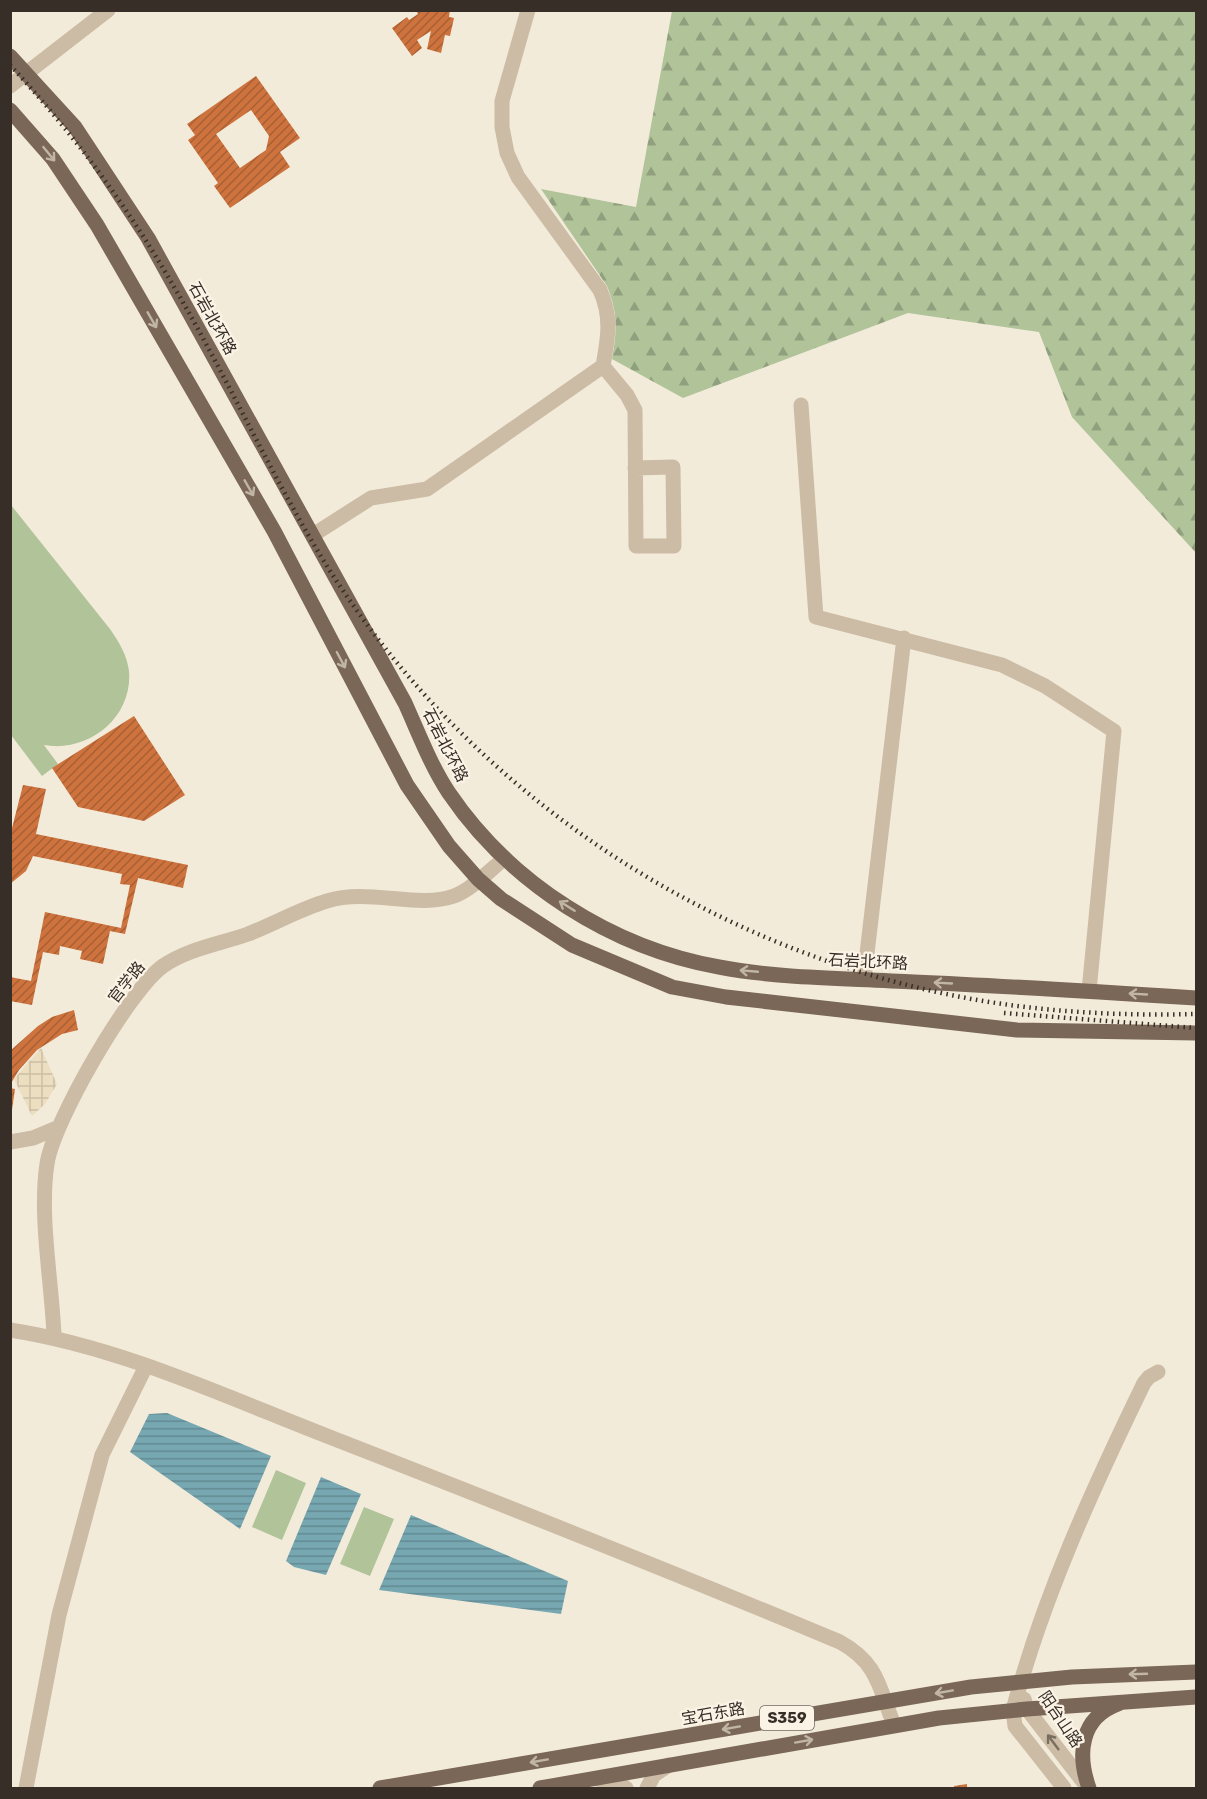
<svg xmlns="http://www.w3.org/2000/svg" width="1207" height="1799" font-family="Rubik,'Noto Sans SC',sans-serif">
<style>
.forest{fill:url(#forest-firs)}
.garden{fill:#b0c399}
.plaza{fill:url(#plaza-grid)}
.water{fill:url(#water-rules)}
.building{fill:url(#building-hatch);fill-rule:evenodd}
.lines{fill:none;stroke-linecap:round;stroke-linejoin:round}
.minor{stroke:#ccbca5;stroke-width:15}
.major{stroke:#7a6757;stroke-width:15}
.rail{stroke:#372e27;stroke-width:4.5;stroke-dasharray:1.5 4.5;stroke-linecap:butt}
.oneway{stroke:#c1b5a6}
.oneway2{stroke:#7a6e60}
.labels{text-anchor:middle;stroke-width:4.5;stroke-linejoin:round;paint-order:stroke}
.shield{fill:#fbf4e6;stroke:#726960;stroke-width:1.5}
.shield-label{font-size:15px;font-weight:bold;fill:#372e27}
.street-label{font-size:16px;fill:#372e27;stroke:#fbf4e6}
</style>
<defs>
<pattern id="forest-firs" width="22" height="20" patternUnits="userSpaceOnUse" patternTransform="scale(1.5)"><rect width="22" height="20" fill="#b0c399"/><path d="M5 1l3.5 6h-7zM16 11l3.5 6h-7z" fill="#909f7d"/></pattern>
<pattern id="plaza-grid" width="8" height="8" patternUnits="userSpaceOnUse" patternTransform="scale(1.5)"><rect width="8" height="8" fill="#ecdec0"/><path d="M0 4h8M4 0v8" fill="none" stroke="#cbbfa5"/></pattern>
<pattern id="water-rules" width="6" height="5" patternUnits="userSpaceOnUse" patternTransform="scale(1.5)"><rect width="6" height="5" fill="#77a8b2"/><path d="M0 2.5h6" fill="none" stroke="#628991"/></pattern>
<pattern id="building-hatch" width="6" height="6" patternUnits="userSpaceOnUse" patternTransform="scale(1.5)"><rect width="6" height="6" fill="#ce733d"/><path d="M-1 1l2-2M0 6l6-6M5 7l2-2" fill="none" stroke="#a85f33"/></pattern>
</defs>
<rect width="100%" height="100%" fill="#f3ebda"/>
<path class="forest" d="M672,11H1196V553L1072,417L1039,332L908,313L683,398L612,359C617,332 618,312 607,286L541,189L636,207Z"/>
<path class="garden" d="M11,505L110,629C119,642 127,655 129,671C133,718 88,753 44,745L58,764L42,776L11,735Z
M276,1470L306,1483L282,1540L252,1527Z
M364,1507L394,1519L370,1576L340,1564Z"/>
<path class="plaza" d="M41,1048L57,1084L45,1104L32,1116L14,1079Z"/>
<path class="water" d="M167,1413L271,1456L240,1529L130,1452L149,1414Z
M321,1477L361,1494L326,1575L294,1567L286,1561Z
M411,1515L568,1581L561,1614L379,1590Z"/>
<path class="building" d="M416,10H450L449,17L454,18L450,36L445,35L441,53L427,49L431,31L417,40L422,48L412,56L392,28L407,17L409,20L418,14Z
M256,76L300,138L280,152L290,167L230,208L214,186L218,183L188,140L195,135L187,124ZM251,110L269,136L266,150L240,168L216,134Z
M134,716L185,795L144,821L78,807L52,768Z
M23,785L46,789L36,834L188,865L183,888L138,878L125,934L110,931L103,964L80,959L82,951L60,946L59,955L43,952L32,1005L10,1001V977L31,981L45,912L121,928L130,885L120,884L122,874L33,856L26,871L10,884V836Z
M74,1010L78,1030L62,1034L37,1050L19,1070L10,1085V1051L38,1026L52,1017Z
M10,1088L15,1089L12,1110H10Z
M967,1784V1788H954V1786Z"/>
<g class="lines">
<path class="minor" d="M10,86L108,10
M603,366L627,395L635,410L636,546H674L673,467L635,468
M801,405L816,617L1002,665L1045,686L1114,731L1089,991
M313,535L371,498L427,489L603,366C608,338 612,317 600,290L518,177L507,153L502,127V101L528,10
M864,979L904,638
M10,1142L33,1138L57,1128
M10,1330C120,1347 224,1396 327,1436C499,1503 670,1571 840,1642C878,1663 879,1687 894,1725
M54,1336C52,1283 39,1216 47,1164C53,1122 129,990 163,966C187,949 220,944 248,934C274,924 300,909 327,901C369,888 417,909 454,896C472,889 490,870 505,858
M1024,1699L1027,1709L1088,1788
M596,1779L614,1781L626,1788
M26,1788L59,1615L102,1455L146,1366
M647,1788L654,1775L669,1765
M1064,1788L1015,1726L1013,1710C1043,1597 1093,1488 1144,1383L1149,1377L1158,1372"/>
<path class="major" d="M10,56L75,127L148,238L405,703C419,734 431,766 449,793C510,883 612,948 719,967C781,979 851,978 914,982C1008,986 1102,992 1196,998
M10,110L53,159L97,225L274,531L407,785L449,846L478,879L501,899L572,945L672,987L726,997L1017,1030L1196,1033
M380,1788L971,1687L1072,1677L1196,1672
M540,1788L939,1718L1027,1709L1196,1697
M1089,1788C1077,1754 1080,1718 1118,1704"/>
<path class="rail" d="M10,65C71,131 125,203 170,280C220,364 261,454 310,538C449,777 691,945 961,997C1039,1012 1118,1016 1196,1014
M1004,1013L1196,1028"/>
</g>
<defs><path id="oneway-shaft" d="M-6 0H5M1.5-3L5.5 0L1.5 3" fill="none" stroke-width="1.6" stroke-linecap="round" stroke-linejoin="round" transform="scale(1.5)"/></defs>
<g class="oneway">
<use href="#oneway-shaft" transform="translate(49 154) rotate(51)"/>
<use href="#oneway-shaft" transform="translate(152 320) rotate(60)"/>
<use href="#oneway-shaft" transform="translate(249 488) rotate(60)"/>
<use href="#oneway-shaft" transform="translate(341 660) rotate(62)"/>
<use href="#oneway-shaft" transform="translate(567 906) rotate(-148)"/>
<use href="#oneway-shaft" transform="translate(749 971) rotate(-175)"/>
<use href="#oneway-shaft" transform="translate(943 983) rotate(-177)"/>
<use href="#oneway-shaft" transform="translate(1138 994) rotate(-177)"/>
<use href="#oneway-shaft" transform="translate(1138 1674) rotate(178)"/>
<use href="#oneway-shaft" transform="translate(944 1692) rotate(170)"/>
<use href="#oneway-shaft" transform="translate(731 1728) rotate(170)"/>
<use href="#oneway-shaft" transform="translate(804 1741) rotate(-10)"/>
<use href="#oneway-shaft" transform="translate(539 1761) rotate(170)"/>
</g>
<use class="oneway2" href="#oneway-shaft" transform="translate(1053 1742) rotate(-127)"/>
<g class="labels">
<rect class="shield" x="760" y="1706" width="54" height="24" rx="4.5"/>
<g class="shield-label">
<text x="787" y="1723">S359</text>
</g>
<g class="street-label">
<text transform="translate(213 318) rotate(61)" y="6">石岩北环路</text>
<text transform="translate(446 745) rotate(63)" y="6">石岩北环路</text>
<text transform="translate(868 961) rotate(3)" y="6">石岩北环路</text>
<text transform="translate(126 982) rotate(-52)" y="6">官学路</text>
<text transform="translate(713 1713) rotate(-10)" y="6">宝石东路</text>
<text transform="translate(1061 1719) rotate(56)" y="6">阳台山路</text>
</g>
</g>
<rect width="1207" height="1799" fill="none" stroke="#372e27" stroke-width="24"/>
</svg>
